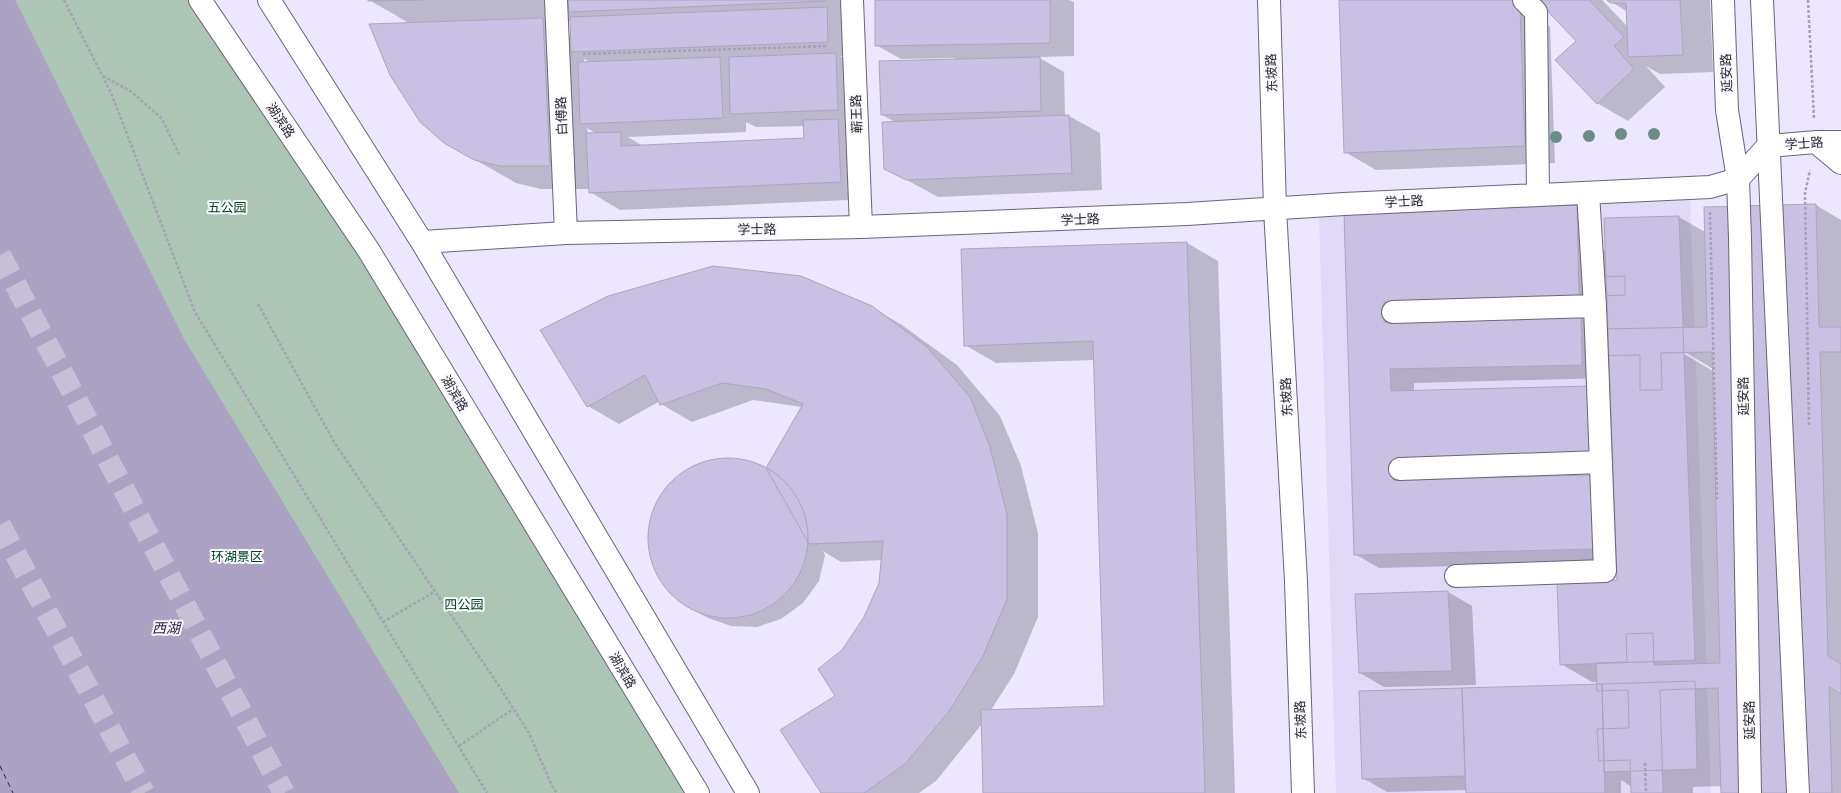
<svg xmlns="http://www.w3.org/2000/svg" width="1841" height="793" font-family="'Nunito Sans','Noto Sans SC',sans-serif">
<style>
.built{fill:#e1d9f8}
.green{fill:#acc5b4}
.water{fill:#aba2c4}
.shadow{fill:#0003;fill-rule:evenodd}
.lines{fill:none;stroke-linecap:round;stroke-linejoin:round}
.ferry{stroke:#31214e;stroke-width:1;stroke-dasharray:5 4;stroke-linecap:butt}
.building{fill:#c9c0e4;stroke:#aca6bc}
.major-tunnel{stroke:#c5c0d5;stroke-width:22;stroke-dasharray:22 11;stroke-linecap:butt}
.minor-casing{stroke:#6a6479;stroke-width:24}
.major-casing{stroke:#6a6479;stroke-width:24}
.path{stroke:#a6a1b4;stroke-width:2.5;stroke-dasharray:3 2;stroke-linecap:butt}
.minor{stroke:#fff;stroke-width:22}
.major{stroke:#fff;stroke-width:22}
.tree{fill:#6b8d87}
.labels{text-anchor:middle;stroke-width:4;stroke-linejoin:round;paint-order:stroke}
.street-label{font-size:13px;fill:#2b2831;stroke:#f8f7fb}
.park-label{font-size:13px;fill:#024426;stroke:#f8f7fb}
.water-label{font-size:14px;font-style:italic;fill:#31214e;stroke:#f8f7fb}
</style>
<rect width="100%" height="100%" fill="#ece6fe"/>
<path class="built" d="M1690,197L1711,793H1336L1319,216Z"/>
<path class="green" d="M0,0H213L698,793H0Z"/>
<path class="water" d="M0,0H15L184,339L459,793H0Z"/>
<path class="shadow" d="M369,0H854L852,56H840L860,68L846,124L869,137L871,199L620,210L590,192L589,189H541L516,183L444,142L409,23ZM546,21H571V36ZM584,59L590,62L584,63ZM746,122L756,127L805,126V139L643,146L628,137L746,132ZM587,128L597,134H588Z
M876,0H1069L1074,2V56L1038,57L1064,72L1065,116H1069L1100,133L1102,190L938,197L885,168L895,122L882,115L955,60V58L901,59L876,45Z
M1340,0H1525L1550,27L1555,163L1376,170L1345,152Z
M1538,0H1602L1628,27V12L1608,0H1710L1713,72L1660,74L1646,66L1665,87L1628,121L1597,103L1577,41Z
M1816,205L1841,220V793H1722V786L1693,787V793H1632V787L1621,780V793H1467V790L1387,792L1363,778L1360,692L1597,685L1598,682H1592L1561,664L1618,581V562L1379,568L1355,554L1345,214L1577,206L1601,220L1602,249L1607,251L1606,219L1679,217L1705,232ZM1585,311V321L1581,318L1408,315ZM1680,349L1713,369V371L1679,351ZM1606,368L1611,370L1612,401L1588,387L1414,391V383L1606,378ZM1614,469L1615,490L1592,476L1417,481V473Z
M1187,243L1218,261L1235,793H984L982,724L936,781L919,793H822L843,651L865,618L880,584L882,560L841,562L823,551L825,555L819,581L803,603L781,619L757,627L731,626L708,618L690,608L670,593L656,573L649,549V524L658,500L673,480L696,465L723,458L750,461L766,469L802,407L753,400L692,422L661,404L660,401L619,424L588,406L542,330L871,307L902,325L957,365L1000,416L1021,466L1038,533V617L1014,674L991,710L1105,706L1094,360L996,363L965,345Z
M1448,592L1472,606L1476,685L1384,687L1360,673L1356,595Z"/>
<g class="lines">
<path class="ferry" d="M0,766L13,793"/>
</g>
<path class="building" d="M368,0H423L368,1Z
M568,0H825V1L569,12Z
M875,0H1050V43L875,46Z
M1339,0H1512L1520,8L1525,146L1344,153Z
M1537,0H1589L1624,37L1614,46L1634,69L1597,104L1555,60L1576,41Z
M1607,0H1680L1683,55L1628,57L1626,3H1610Z
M827,7L828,42L571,52L570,17Z
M543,18L550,166H500L474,160L444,143L420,122L390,75L369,24Z
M836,53L838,110L730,114L729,57Z
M720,57L723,118L580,124L578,62Z
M1040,57L1041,111L881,115L879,61Z
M1069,115L1072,173L906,180L884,169L882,122Z
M838,119L841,182L589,193L586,133L621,132V146L804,138L803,120Z
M1816,204L1819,327H1841V352H1820L1828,656L1841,664V694L1829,687L1832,793H1721L1718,688L1660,690L1663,793H1631L1630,760L1599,761L1597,729L1629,728L1628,690L1597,691L1596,663L1627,662L1626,634L1653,633L1654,665L1720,663L1712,352L1661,353L1662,390H1640V355L1585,356L1582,247L1601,277L1625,276V295L1602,296L1603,329L1707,327L1704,207Z
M1577,205L1579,297L1384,302V322L1581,317L1582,365L1390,369L1391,391L1589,386L1591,455L1393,460V480L1592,475L1594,549L1354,555L1344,213Z
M1679,216L1695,660L1560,665L1557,582L1617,580L1604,218Z
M1187,242L1205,793H983L981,710L1104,706L1093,341L964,346L961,249Z
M713,266L801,276L872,306L926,346L970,397L990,447L1007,514V599L983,656L950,710L905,764L864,793H821L780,730L835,696L818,669L842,650L864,617L879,583L883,541L809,544L766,468L803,404L766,389L722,383L660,405L645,375L587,407L540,330L608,296Z
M648 538a80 80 0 1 1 160 0a80 80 0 1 1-160 0Z
M1448,591L1452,671L1359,673L1355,594Z
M1695,681L1697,769L1604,772L1602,684Z
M1602,684L1605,793H1466L1462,688Z
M1462,688L1465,776L1362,779L1359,691Z"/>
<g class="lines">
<path class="major-tunnel" d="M0,255L284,793
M0,525L144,793"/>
<g class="minor-casing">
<path id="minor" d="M200,0L369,251L698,793
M269,0L422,242L748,793
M556,0L566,233
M852,0L861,227
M1269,0L1275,209L1296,581L1303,793
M1524,0L1536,12L1538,195
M1816,142L1841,163
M422,242L566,233L861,227L1187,214L1344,204L1710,187L1738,179L1768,146L1816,142H1841
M1393,312L1595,306
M1400,469L1601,462
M1456,576L1605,571L1595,306L1588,193"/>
</g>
<g class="major-casing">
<path id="major" d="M1723,0L1727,110L1738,179L1740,238L1750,793
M1762,0L1798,793"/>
</g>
<path class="path" d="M64,0L112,95L195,312L487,793
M1808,0L1814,118
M583,54L828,46
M103,76L132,92L162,119L180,156
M1710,212L1717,499
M258,304L334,442L499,686L529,733L552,786L557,793
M1809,425L1805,193L1810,170
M383,622L434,592
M459,746L513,709
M1645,763L1646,793"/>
<use href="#minor" class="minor"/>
<use href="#major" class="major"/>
</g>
<g class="tree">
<circle cx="1621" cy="134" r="6"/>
<circle cx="1654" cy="134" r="6"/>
<circle cx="1589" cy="136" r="6"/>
<circle cx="1556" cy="137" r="6"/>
</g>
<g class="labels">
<g class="street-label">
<text transform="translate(1271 73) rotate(-92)" y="5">东坡路</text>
<text transform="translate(1726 73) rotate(-92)" y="5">延安路</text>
<text transform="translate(856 114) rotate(-92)" y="5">蕲王路</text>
<text transform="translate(561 116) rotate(-92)" y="5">白傅路</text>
<text transform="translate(281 120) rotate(56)" y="5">湖滨路</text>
<text transform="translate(1804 143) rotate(-4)" y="5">学士路</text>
<text transform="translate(1404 201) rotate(-3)" y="5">学士路</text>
<text transform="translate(1080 219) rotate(-2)" y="5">学士路</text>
<text transform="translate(757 229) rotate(-1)" y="5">学士路</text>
<text transform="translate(455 393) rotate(59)" y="5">湖滨路</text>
<text transform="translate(1743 396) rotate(-91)" y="5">延安路</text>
<text transform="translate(1286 397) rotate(-93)" y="5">东坡路</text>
<text transform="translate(623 670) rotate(59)" y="5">湖滨路</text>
<text transform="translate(1300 720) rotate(-92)" y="5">东坡路</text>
<text transform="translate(1749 720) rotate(-91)" y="5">延安路</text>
</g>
<g class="park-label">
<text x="227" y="212">五公园</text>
<text x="237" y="561">环湖景区</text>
<text x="464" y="609">四公园</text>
</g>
<g class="water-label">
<text x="166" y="633">西湖</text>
</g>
</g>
</svg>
